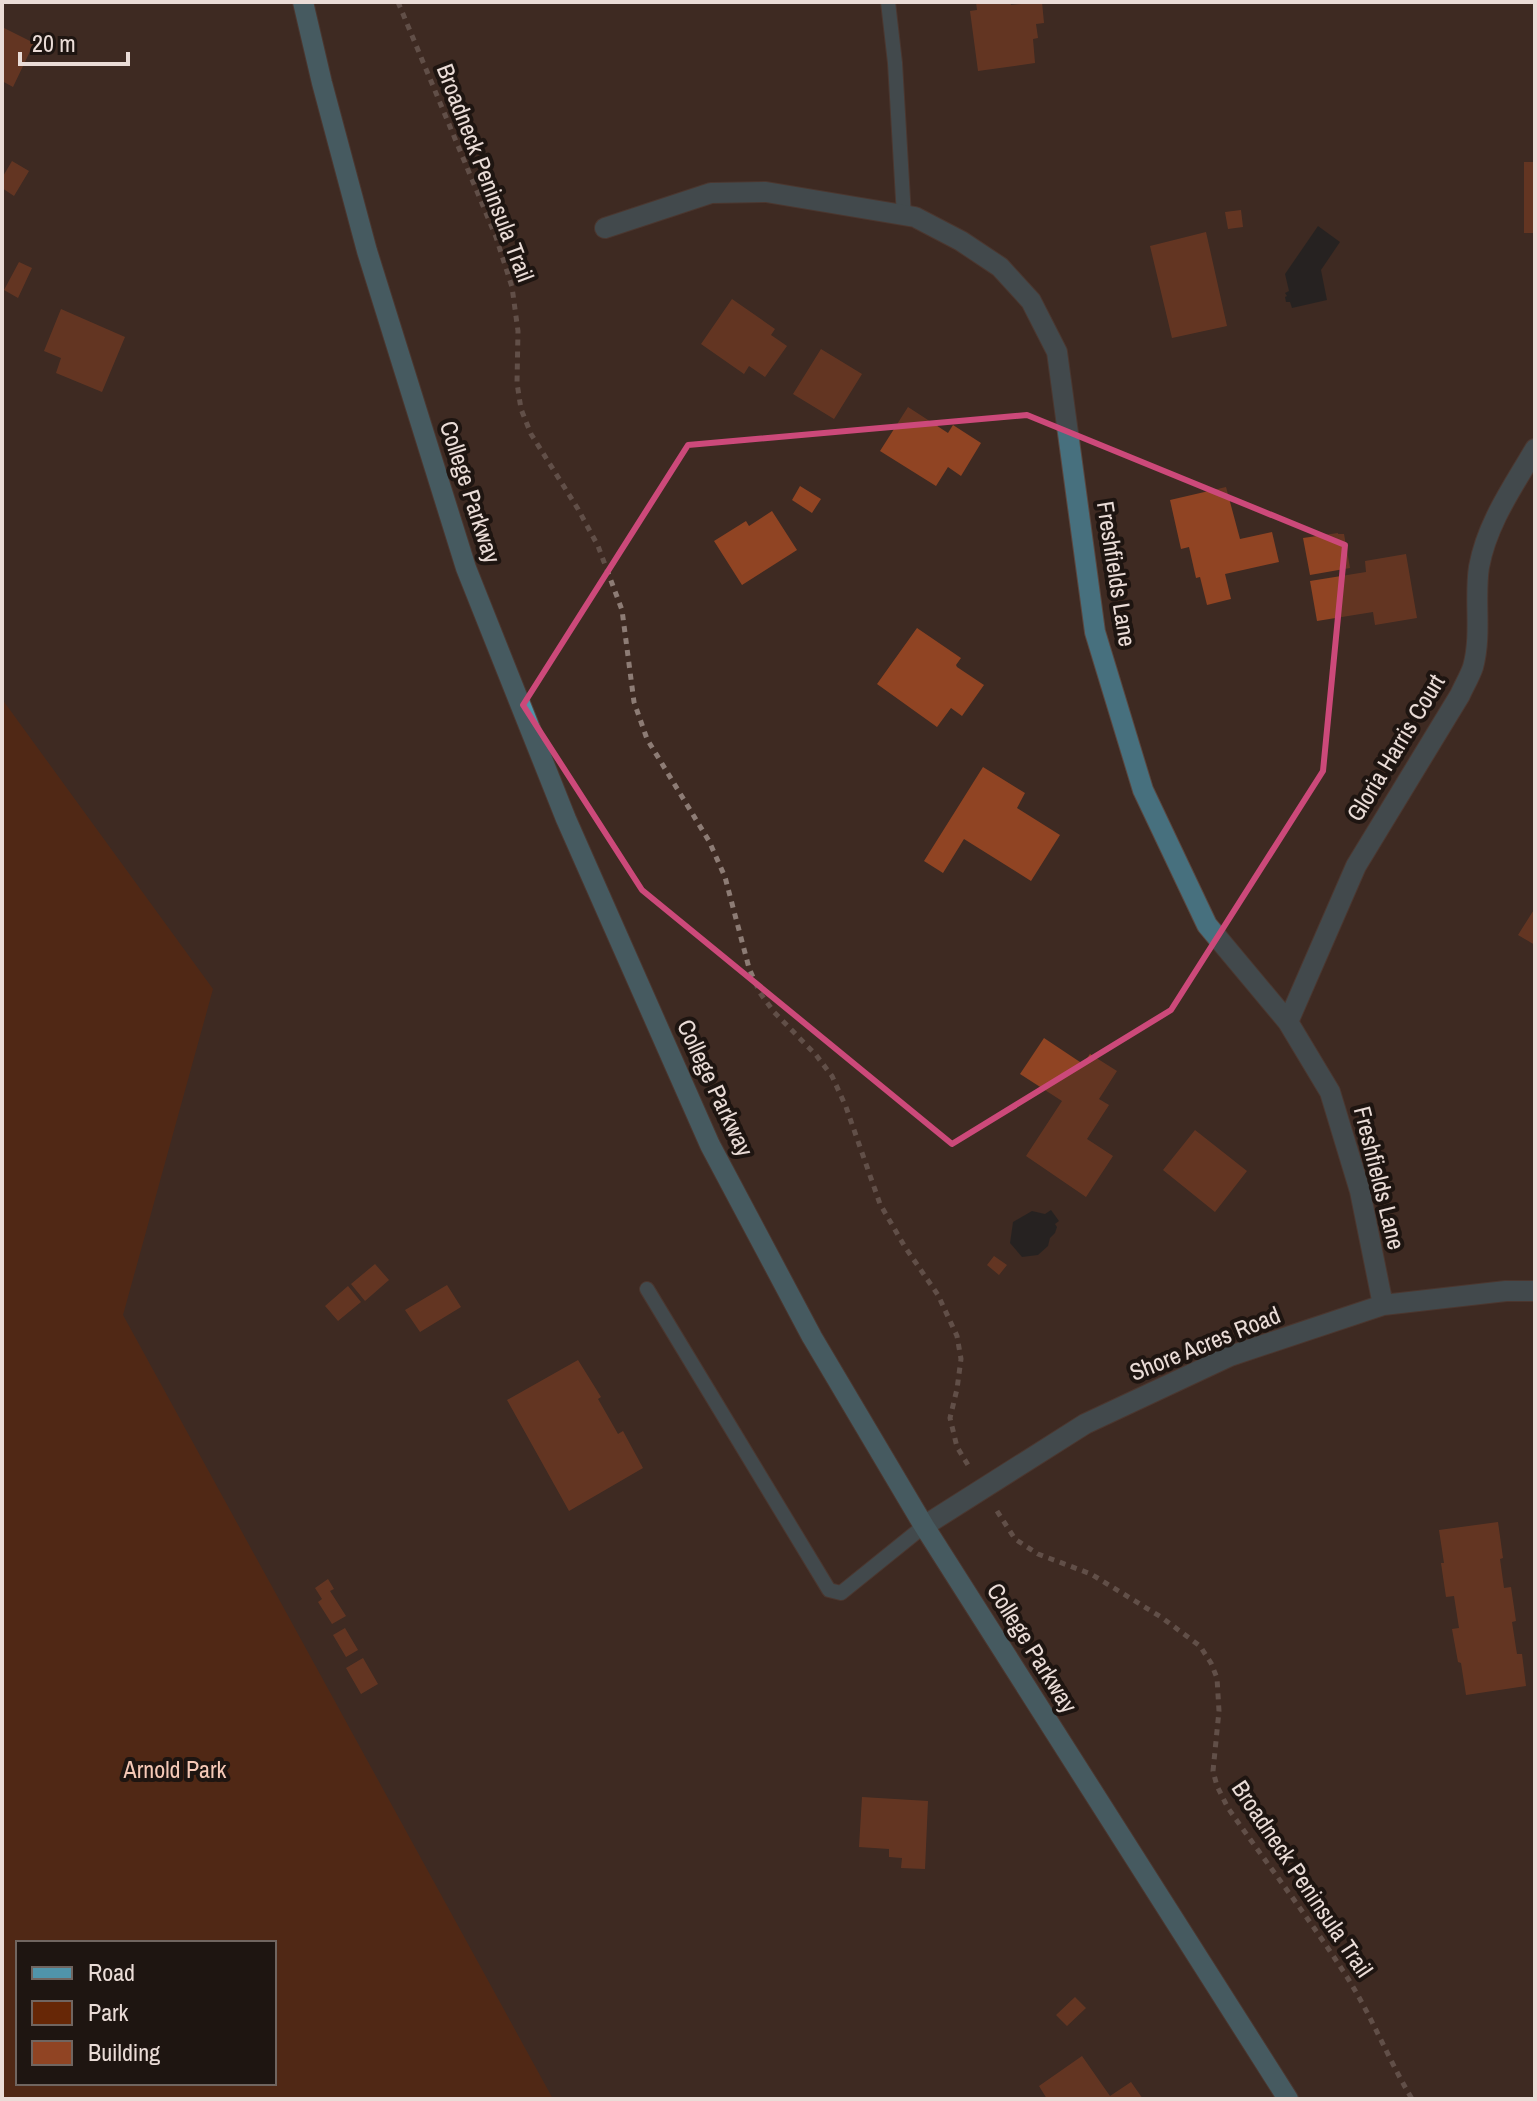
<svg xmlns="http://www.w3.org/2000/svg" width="1537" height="2101" font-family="'Archivo Narrow',sans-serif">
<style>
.green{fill:#672706;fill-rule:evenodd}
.water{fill:#0b1a1f}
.building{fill:#904423}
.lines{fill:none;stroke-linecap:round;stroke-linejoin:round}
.service-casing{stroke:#5a463f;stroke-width:16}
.minor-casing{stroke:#5a463f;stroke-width:22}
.secondary-casing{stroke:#5a463f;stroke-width:22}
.path{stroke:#8d7c75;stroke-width:5;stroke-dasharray:6 6;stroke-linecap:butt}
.service{stroke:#47707e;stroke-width:14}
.minor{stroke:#47707e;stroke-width:20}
.secondary{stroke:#5094aa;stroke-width:20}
.marked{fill:none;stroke:#cc497a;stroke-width:6;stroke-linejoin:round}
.labels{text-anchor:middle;stroke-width:8;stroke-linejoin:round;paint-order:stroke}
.street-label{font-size:24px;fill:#eadcd7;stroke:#1e1511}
.park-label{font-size:24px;fill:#f6c9b7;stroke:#1e1511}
</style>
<rect width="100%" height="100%" fill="#3e2a22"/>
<path class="green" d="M2,699L213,989L123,1315L553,2099H2ZM18,1943H274V2083H18Z"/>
<path class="water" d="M1318,226L1340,242L1321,270L1327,300L1292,308L1290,302H1286L1285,297L1287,296L1285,293L1289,291L1285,274Z
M1051,1210L1059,1221L1055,1224L1057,1227L1055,1233L1050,1238L1048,1246L1038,1255L1022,1257L1010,1243L1013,1222L1032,1211L1045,1214Z"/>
<path class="building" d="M976,2H1010L1011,5L1042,2L1044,23L1036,24L1038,38L1033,39L1035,63L978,71L970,11L977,10Z
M2,27L34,43L13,87L2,81Z
M12,161L29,171L14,196L2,188V178Z
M1524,162H1535V233H1524Z
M1241,210L1243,227L1228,229L1225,212Z
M1206,232L1227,326L1172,338L1150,246Z
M19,262L32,268L18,298L4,290Z
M732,299L775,329L771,335L787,346L765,377L749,366L744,374L701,344Z
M61,309L125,337L102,392L56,373L61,358L44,351Z
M821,349L862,374L834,419L793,394Z
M908,407L948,433L953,425L981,443L961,476L948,467L936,486L880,451Z
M800,486L821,499L812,513L792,500Z
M1226,487L1240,539L1272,532L1279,562L1225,574L1231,599L1207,605L1200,577L1196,578L1189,547L1181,549L1170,500Z
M772,511L797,550L742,585L714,541L746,521L749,526Z
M1338,533V534H1344L1350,568L1310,575L1303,538Z
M1406,554L1417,618L1375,625L1373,612L1317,621L1310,581L1366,572L1365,561Z
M917,628L961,658L956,665L957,667L984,685L962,716L951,708L937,727L877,684Z
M983,767L1025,793L1017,808L1060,835L1031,881L964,839L943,873L924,861Z
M1535,908V945L1518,935Z
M1044,1038L1083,1064L1090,1054L1117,1071L1099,1099L1109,1105L1087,1139L1113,1156L1086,1197L1026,1156L1062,1101L1020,1074Z
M1195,1130L1247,1171L1215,1212L1163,1170Z
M994,1256L1007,1265L999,1275L987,1265Z
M375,1264L389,1280L365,1301L351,1284Z
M447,1285L461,1307L420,1332L405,1310Z
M348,1286L361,1302L338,1321L325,1306Z
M578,1360L601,1397L598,1399L618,1434L623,1431L643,1468L569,1511L507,1400Z
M1498,1522L1503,1558L1500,1559L1504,1588L1511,1587L1516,1621L1512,1622L1516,1648L1517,1654H1522L1526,1686L1466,1695L1461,1663L1458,1662L1452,1629L1459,1628L1454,1596L1446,1597L1441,1563H1444L1439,1530Z
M328,1579L334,1589L330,1591L346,1616L332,1624L318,1602L322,1599L315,1588Z
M345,1628L358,1650L346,1657L333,1635Z
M363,1658L378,1684L361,1694L346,1668Z
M862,1797L928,1801L925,1869L901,1868L902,1858L889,1857V1849L859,1847Z
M1075,1997L1086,2008L1067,2026L1056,2015Z
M1082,2056L1110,2096L1131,2082L1143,2099H1047L1039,2086Z"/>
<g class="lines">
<g class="service-casing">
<path id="service" d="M888,2L895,63L904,216
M647,1289L829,1590L841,1593L924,1526"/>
</g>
<g class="minor-casing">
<path id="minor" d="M605,228L711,193L766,192L915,217L961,241L1000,267L1031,301L1057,352L1095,632L1143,790L1207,925L1288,1022L1330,1092L1360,1191L1383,1305
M1288,1022L1356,866L1460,695C1464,686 1470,676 1473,667C1482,634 1474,599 1479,567C1487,523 1513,487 1535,449
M924,1526L1085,1424L1230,1356L1383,1305L1506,1291H1535"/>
</g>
<g class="secondary-casing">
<path id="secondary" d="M303,2L322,83L367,251L466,568L566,819L710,1145L812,1337L924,1526L1288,2099"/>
</g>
<path class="path" d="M398,2L496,237L512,287L518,331L517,383L521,409L531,434L578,509L598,546L622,610L634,702L647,739L709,841L725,877L749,968L760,993L774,1012L816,1055L832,1076L846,1107L880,1204L905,1247L938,1295L957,1336L961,1359L957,1389L950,1418L957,1447L968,1465
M997,1511L1015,1539L1038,1554L1091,1574L1161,1617L1200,1646L1211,1663L1217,1678L1219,1711L1213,1771L1217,1786L1228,1808C1267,1864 1309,1918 1345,1974C1371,2014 1388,2059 1412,2099"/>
<use href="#service" class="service"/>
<use href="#minor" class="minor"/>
<use href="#secondary" class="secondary"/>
</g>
<path d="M0 0H1537V2101H0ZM1027,415L1345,545L1323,771L1171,1010L952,1144L642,890L523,705L688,445Z" fill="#3e2a22" fill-opacity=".55" fill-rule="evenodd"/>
<path class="marked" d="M1027,415L1345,545L1323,771L1171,1010L952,1144L642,890L523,705L688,445Z"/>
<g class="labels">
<g class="street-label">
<text transform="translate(485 173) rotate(69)" y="8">Broadneck Peninsula Trail</text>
<text transform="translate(470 492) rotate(72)" y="8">College Parkway</text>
<text transform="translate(1116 574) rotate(81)" y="8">Freshfields Lane</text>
<text transform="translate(1396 748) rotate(-59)" y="8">Gloria Harris Court</text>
<text transform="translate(715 1088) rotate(65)" y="8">College Parkway</text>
<text transform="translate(1379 1178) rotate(76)" y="8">Freshfields Lane</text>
<text transform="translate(1205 1344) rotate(-22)" y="8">Shore Acres Road</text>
<text transform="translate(1032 1648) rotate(58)" y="8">College Parkway</text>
<text transform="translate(1302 1879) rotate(56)" y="8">Broadneck Peninsula Trail</text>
</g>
<g class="park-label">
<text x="175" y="1778">Arnold Park</text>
</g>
</g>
<rect width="1537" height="2101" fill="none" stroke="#eadcd7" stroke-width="8"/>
<rect x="16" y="1941" width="260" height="144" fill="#1e1511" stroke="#706560" stroke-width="2"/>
<rect x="32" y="1967" width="40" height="12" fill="#5094aa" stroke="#706560" stroke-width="2"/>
<text x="88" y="1981" font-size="24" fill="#eadcd7">Road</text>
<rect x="32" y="2001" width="40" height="24" fill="#672706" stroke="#706560" stroke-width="2"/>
<text x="88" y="2021" font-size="24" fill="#eadcd7">Park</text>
<rect x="32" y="2041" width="40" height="24" fill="#904423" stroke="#706560" stroke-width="2"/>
<text x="88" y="2061" font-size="24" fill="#eadcd7">Building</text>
<path d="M20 52v12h108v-12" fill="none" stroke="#eadcd7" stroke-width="4"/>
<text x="32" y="52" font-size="24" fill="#eadcd7" stroke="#1e1511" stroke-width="6" paint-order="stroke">20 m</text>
</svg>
